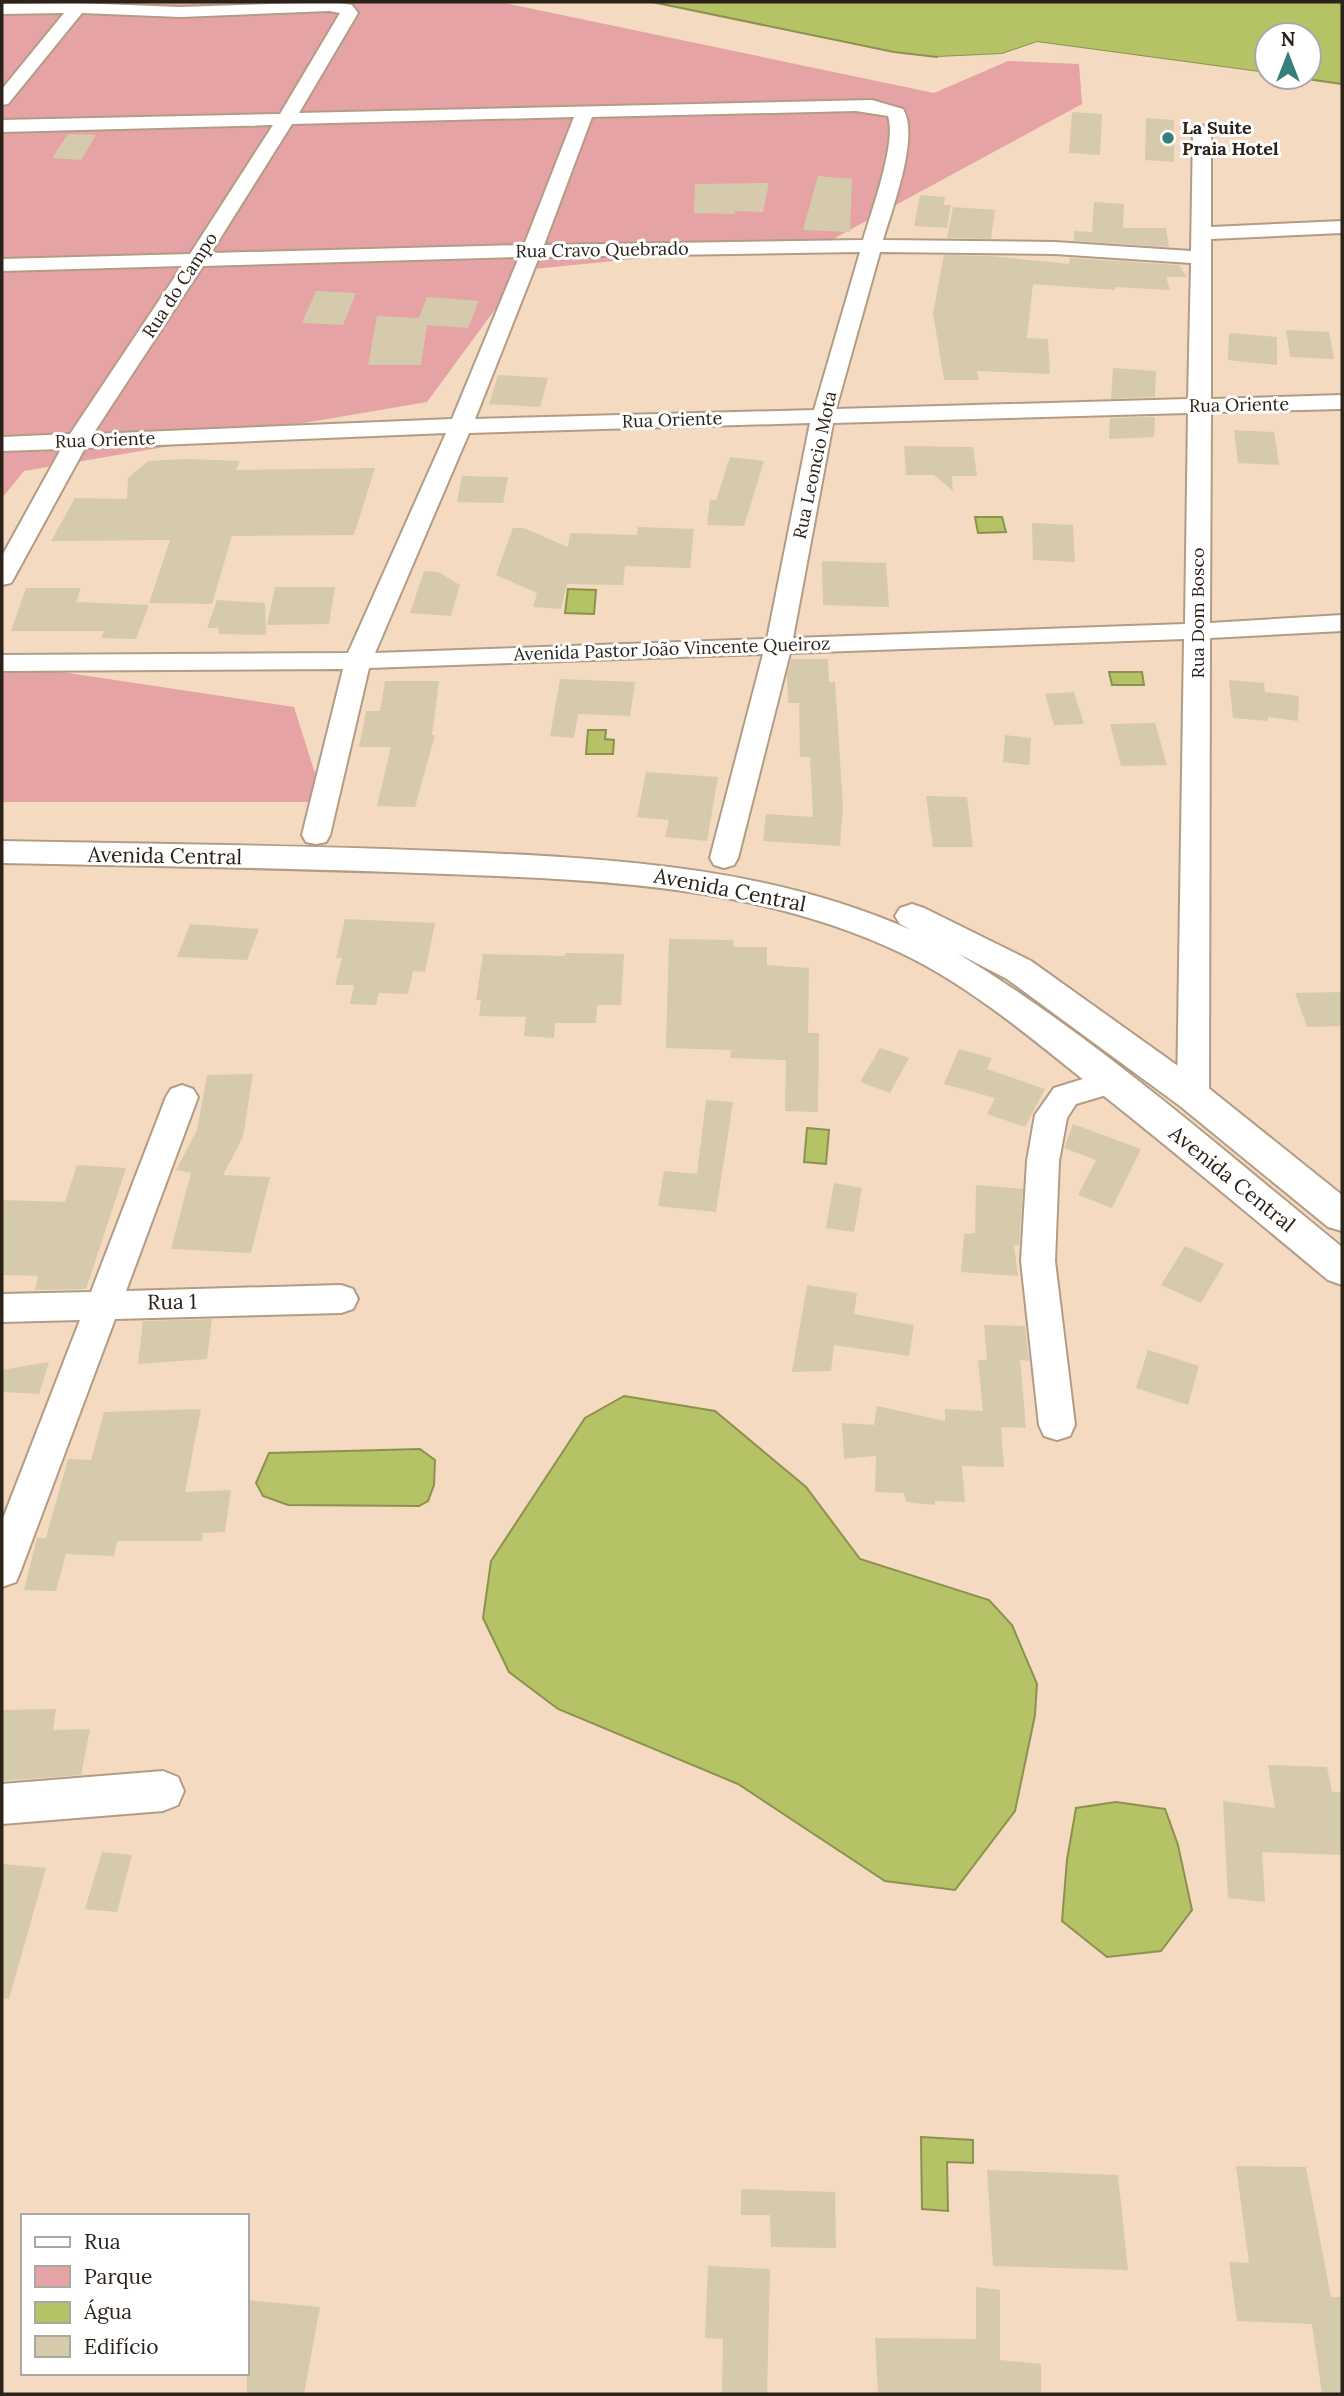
<svg xmlns="http://www.w3.org/2000/svg" width="1344" height="2396" font-family="Lora,serif">
<style>
.green{fill:#e6a3a5}
.water{fill:#b5c265;stroke:#8c924e;stroke-width:2}
.pier{fill:#f3dac1}
.building{fill:#d5cbac}
.lines{fill:none;stroke-linecap:round;stroke-linejoin:round}
.minor-casing{stroke:#b39c84;stroke-width:4}
.secondary-casing{stroke:#b39c84;stroke-width:4}
.minor{fill:#fff;fill-rule:evenodd}
.secondary{fill:#fff;fill-rule:evenodd}
.poi-dot{fill:#377f7b;stroke:#fff;stroke-width:2.5}
.labels{text-anchor:middle;stroke-width:6;stroke-linejoin:round;paint-order:stroke}
.far-poi-label{font-size:18px;font-weight:bold;fill:#2b2219;stroke:#fff;text-anchor:start}
.far-street-label{font-size:18px;fill:#2b2219;stroke:#fff}
.street-label{font-size:21px;fill:#2b2219;stroke:#fff}
</style>
<rect width="100%" height="100%" fill="#f3dac1"/>
<path class="green" d="M2,2H500L934,93L1008,61L1079,64L1082,104L833,239L524,270L427,402L24,471L2,498Z
M2,663L294,707L324,802H2Z"/>
<path class="water" d="M652,2H1342V84L1293,77H1309V35H1267V73L1037,42L1002,54L937,57L894,52Z
M975,517H1002L1006,532L978,533Z
M568,589L596,590L594,614L565,613Z
M1109,672H1142L1144,685H1112Z
M588,730H606L605,739L614,740L613,754H586Z
M807,1128L829,1130L826,1164L804,1162Z
M624,1396L715,1411L806,1487L860,1559L989,1600L1012,1625L1037,1684L1035,1715L1015,1811L955,1890L885,1881L738,1784L558,1709L509,1672L483,1618L491,1561L585,1418Z
M420,1449L435,1460L434,1485L428,1501L419,1506L288,1505L263,1496L256,1483L269,1453Z
M1116,1802L1165,1809L1178,1845L1192,1910L1161,1951L1107,1957L1062,1921L1067,1860L1076,1808Z
M921,2137L973,2140V2163L947,2162L948,2211L922,2209Z"/>
<path class="pier" d="M1037,42L1267,73V77L1037,46L1003,57L942,60L937,57L1002,54Z"/>
<path class="building" d="M1072,112L1102,114L1100,155L1069,153Z
M1146,118L1174,120V162L1145,160Z
M68,134L96,135L81,160L52,158Z
M818,176L852,179L850,232L803,230Z
M769,183L763,212L734,211L735,214L694,213L695,184Z
M920,195L945,197L944,205H951L947,228L914,226Z
M1094,202L1124,204L1123,228H1166L1169,247L1074,241V231L1092,232Z
M953,207L995,210L991,239L947,238Z
M944,255L990,256L1069,264L1070,258L1179,265L1187,277H1166L1170,290L1115,287V290L1033,284L1027,338L1048,339L1050,374L977,371L979,380H944L933,313Z
M316,291L356,293L343,325L302,323Z
M427,297L479,301L468,328L427,325L421,365H368L377,316L419,318Z
M1286,330L1329,332L1334,359L1290,357Z
M1229,333L1277,337V365L1228,360Z
M1113,368L1156,371L1155,397L1111,399Z
M498,375L548,378L540,407L489,404Z
M1155,417L1154,437L1109,439L1110,418Z
M1234,430L1274,432L1279,465L1238,463Z
M904,446L973,447L977,476H952L953,491L934,475H906Z
M730,457L764,461L744,526L707,525L710,500H716Z
M187,459L240,461L236,470L375,468L354,535L232,536L212,604L149,603L170,540L51,541L75,498L127,499L128,478L148,461Z
M462,476L508,477L503,503L457,502Z
M1032,523L1073,525L1075,562L1033,560Z
M638,527L694,529L690,568L625,566L623,585L567,584L561,609L533,607L537,593L496,575L513,528H524L568,547L570,533L637,535Z
M822,561L886,563L889,607L823,605Z
M424,571L438,572L460,585L451,616L410,613Z
M275,587H335L329,624L267,625Z
M26,588H81L76,602L149,605L136,639L101,638L104,631H11Z
M217,600L265,603L266,635L219,634L218,628H207Z
M791,659H828L829,682H835L843,806L840,846L763,841L766,814L813,817L810,757H800L799,703H788L787,675Z
M560,679L635,682L630,716L578,714L574,738L550,736Z
M1229,680L1264,683L1265,692L1299,696L1298,721L1268,717V721L1233,718Z
M385,681H439L432,735H435L415,807L377,806L391,747H359L366,711H380Z
M1074,692L1084,724L1054,725L1045,694Z
M1155,723L1167,765L1121,766L1110,724Z
M1005,735L1031,738L1029,765L1003,762Z
M646,772L718,777L707,841L665,837L669,820L637,817Z
M926,796L967,797L973,847H933Z
M345,919L435,923L425,972L413,971L408,994L379,993L376,1005L350,1004L354,985H335L342,958H336Z
M190,924L259,929L247,960L177,957Z
M669,939L734,940L733,947H767V965L809,968L808,1033H819L818,1112L785,1111L786,1060L730,1058L731,1050L666,1048Z
M565,953L624,954L621,1005H597L596,1023H555L554,1038L524,1036L526,1017L479,1016L481,1000H476L483,954L565,956Z
M1342,992V1026L1307,1027L1295,993Z
M880,1048L909,1058L890,1093L860,1082Z
M959,1049L992,1058L987,1069L1045,1089L1025,1127L987,1114L995,1098L944,1084Z
M253,1074L243,1137L223,1175L270,1177L251,1253L171,1249L191,1173L176,1170L197,1130L207,1075Z
M706,1100L733,1102L716,1212L658,1206L664,1171L697,1174Z
M1073,1124L1141,1149L1112,1208L1078,1195L1096,1160L1064,1148Z
M77,1165L126,1168L86,1289L35,1290L38,1276L2,1275V1200L65,1202Z
M834,1183L862,1188L854,1232L826,1228Z
M976,1185L1023,1189L1019,1245H1014L1018,1276L961,1272L964,1234L975,1233Z
M1185,1246L1224,1264L1201,1303L1161,1285Z
M807,1285L857,1293L854,1314L914,1325L909,1356L834,1345L831,1371L792,1372Z
M212,1319L207,1359L138,1364L143,1321Z
M984,1325L1025,1326L1029,1361L1020,1360L1026,1428L1001,1427L1004,1467L962,1466L965,1502L935,1501V1505L906,1502L904,1493L875,1492L876,1456L844,1459L842,1423L874,1425L877,1406L945,1421V1409L983,1411L978,1360H987Z
M1148,1350L1199,1366L1188,1405L1136,1388Z
M49,1362L39,1394L2,1392V1370Z
M201,1409L185,1492L231,1490L225,1532L203,1533L202,1541H117L114,1556L66,1554L56,1591L24,1590L37,1538H46L68,1459L91,1460L104,1412Z
M56,1709L53,1730L90,1729L81,1775L2,1781V1710Z
M1268,1765L1327,1767L1332,1792H1342V1855L1262,1852L1265,1902L1228,1898L1223,1801L1275,1808Z
M102,1852L132,1855L117,1912L85,1909Z
M2,1864L46,1868L9,1999L2,1998Z
M1236,2166L1306,2167L1331,2297H1342V2394H1322L1312,2324L1237,2321L1229,2262L1249,2263Z
M987,2170L1118,2175L1128,2270L993,2266Z
M741,2189L835,2192L836,2248L771,2247L770,2215H741Z
M708,2266L770,2269L767,2394H722L723,2339L705,2338Z
M976,2287L1000,2290V2360L1041,2364V2394H878L875,2338L976,2339Z
M247,2300L320,2307L304,2394H247Z"/>
<g class="lines">
<g class="minor-casing">
<path id="minor" d="M334,2L352,5L358,13L299,113L872,100L903,109C920,136 892,209 883,240L1055,242L1191,251L1193,131L1202,125L1211,131V227L1342,221V233L1211,239V399L1342,395V409L1211,412L1210,623L1342,615V631L1210,638L1209,1096L1204,1104L1193,1108L1182,1104L1177,1096L1184,639L790,653L738,858L734,865L724,868L714,865L710,858L763,654L369,668L330,835L326,842L316,844L306,842L302,835L343,669L2,671V655L348,653L446,433L85,448L14,578L11,583L2,585V556L61,449L2,451V437L70,434L182,266L2,271V259L190,254L273,125L2,132V120L280,114L340,13L329,11L180,17L82,13L8,104L2,105V89L64,13L2,14V4L77,3L180,7ZM856,111L888,116C897,143 871,212 863,240L544,245L592,117ZM574,117L524,245L211,253L292,124ZM860,252L814,410L475,419L539,257ZM880,252L1055,254L1191,263L1188,399L836,409ZM519,257L452,419L93,434L203,266ZM1188,413L1185,624L793,638L833,423ZM810,423L767,639L375,653L469,433Z
M1112,1070L1123,1074L1128,1082L1123,1090L1076,1104L1067,1118L1059,1161L1055,1261L1075,1425L1070,1436L1057,1440L1044,1436L1039,1425L1021,1261L1027,1161L1035,1115L1054,1088Z
M182,1085L193,1089L198,1097L126,1291L341,1285L353,1289L358,1299L353,1309L341,1313L115,1319L21,1570L16,1582L2,1587V1521L80,1320L2,1322V1294L91,1292L166,1097L171,1089Z
M163,1771L178,1777L184,1791L178,1805L163,1811L2,1824V1784Z"/>
</g>
<g class="secondary-casing">
<path id="secondary" d="M2,841C148,844 294,845 440,851C601,858 762,864 911,930L900,924L895,916L900,908L912,904L924,908L1031,961L1206,1086L1342,1195V1231L1328,1227L1180,1106L1007,979L957,953C1093,1035 1219,1147 1342,1247V1285L1328,1280C1246,1212 1164,1143 1080,1077C1024,1032 966,984 901,953C758,885 601,880 446,874C298,868 150,866 2,863Z"/>
</g>
<use href="#minor" class="minor"/>
<use href="#secondary" class="secondary"/>
</g>
<circle class="poi-dot" cx="1168" cy="138" r="7"/>
<g class="labels">
<g class="far-poi-label">
<text x="1182" y="134">La Suite<tspan x="1182" dy="21">Praia Hotel</tspan></text>
</g>
<g class="far-street-label">
<text transform="translate(602 250) rotate(-1)" y="6">Rua Cravo Quebrado</text>
<text transform="translate(180 285) rotate(-57)" y="6">Rua do Campo</text>
<text transform="translate(1239 405) rotate(-1)" y="6">Rua Oriente</text>
<text transform="translate(672 420) rotate(-2)" y="6">Rua Oriente</text>
<text transform="translate(105 440) rotate(-2)" y="6">Rua Oriente</text>
<text transform="translate(815 465) rotate(-78)" y="6">Rua Leoncio Mota</text>
<text transform="translate(1198 613) rotate(-90)" y="6">Rua Dom Bosco</text>
<text transform="translate(672 649) rotate(-2)" y="6">Avenida Pastor João Vincente Queiroz</text>
</g>
<g class="street-label">
<text transform="translate(165 856) rotate(1)" y="7">Avenida Central</text>
<text transform="translate(730 890) rotate(11)" y="7">Avenida Central</text>
<text transform="translate(1232 1179) rotate(39)" y="7">Avenida Central</text>
<text transform="translate(172 1302) rotate(-1)" y="7">Rua 1</text>
</g>
</g>
<rect width="1344" height="2396" fill="none" stroke="#2b2219" stroke-width="7"/>
<rect x="21" y="2214" width="228" height="161" fill="#ffffff" stroke="#aaa7a3" stroke-width="2"/>
<rect x="35" y="2237" width="35" height="10" fill="#ffffff" stroke="#aaa7a3" stroke-width="2"/>
<text x="84" y="2249" font-size="21" fill="#2b2219">Rua</text>
<rect x="35" y="2266" width="35" height="21" fill="#e6a3a5" stroke="#aaa7a3" stroke-width="2"/>
<text x="84" y="2284" font-size="21" fill="#2b2219">Parque</text>
<rect x="35" y="2302" width="35" height="21" fill="#b5c265" stroke="#aaa7a3" stroke-width="2"/>
<text x="84" y="2319" font-size="21" fill="#2b2219">Água</text>
<rect x="35" y="2336" width="35" height="21" fill="#d5cbac" stroke="#aaa7a3" stroke-width="2"/>
<text x="84" y="2354" font-size="21" fill="#2b2219">Edifício</text>
<g transform="translate(1288 56)"><circle r="33" fill="#ffffff" stroke="#aaa7a3" stroke-width="2"/>
<path d="M0-5L12 26L0 18L-12 26Z" fill="#377f7b"/>
<text y="-10" font-size="19" font-weight="bold" text-anchor="middle" fill="#2b2219">N</text>
</g>
</svg>
